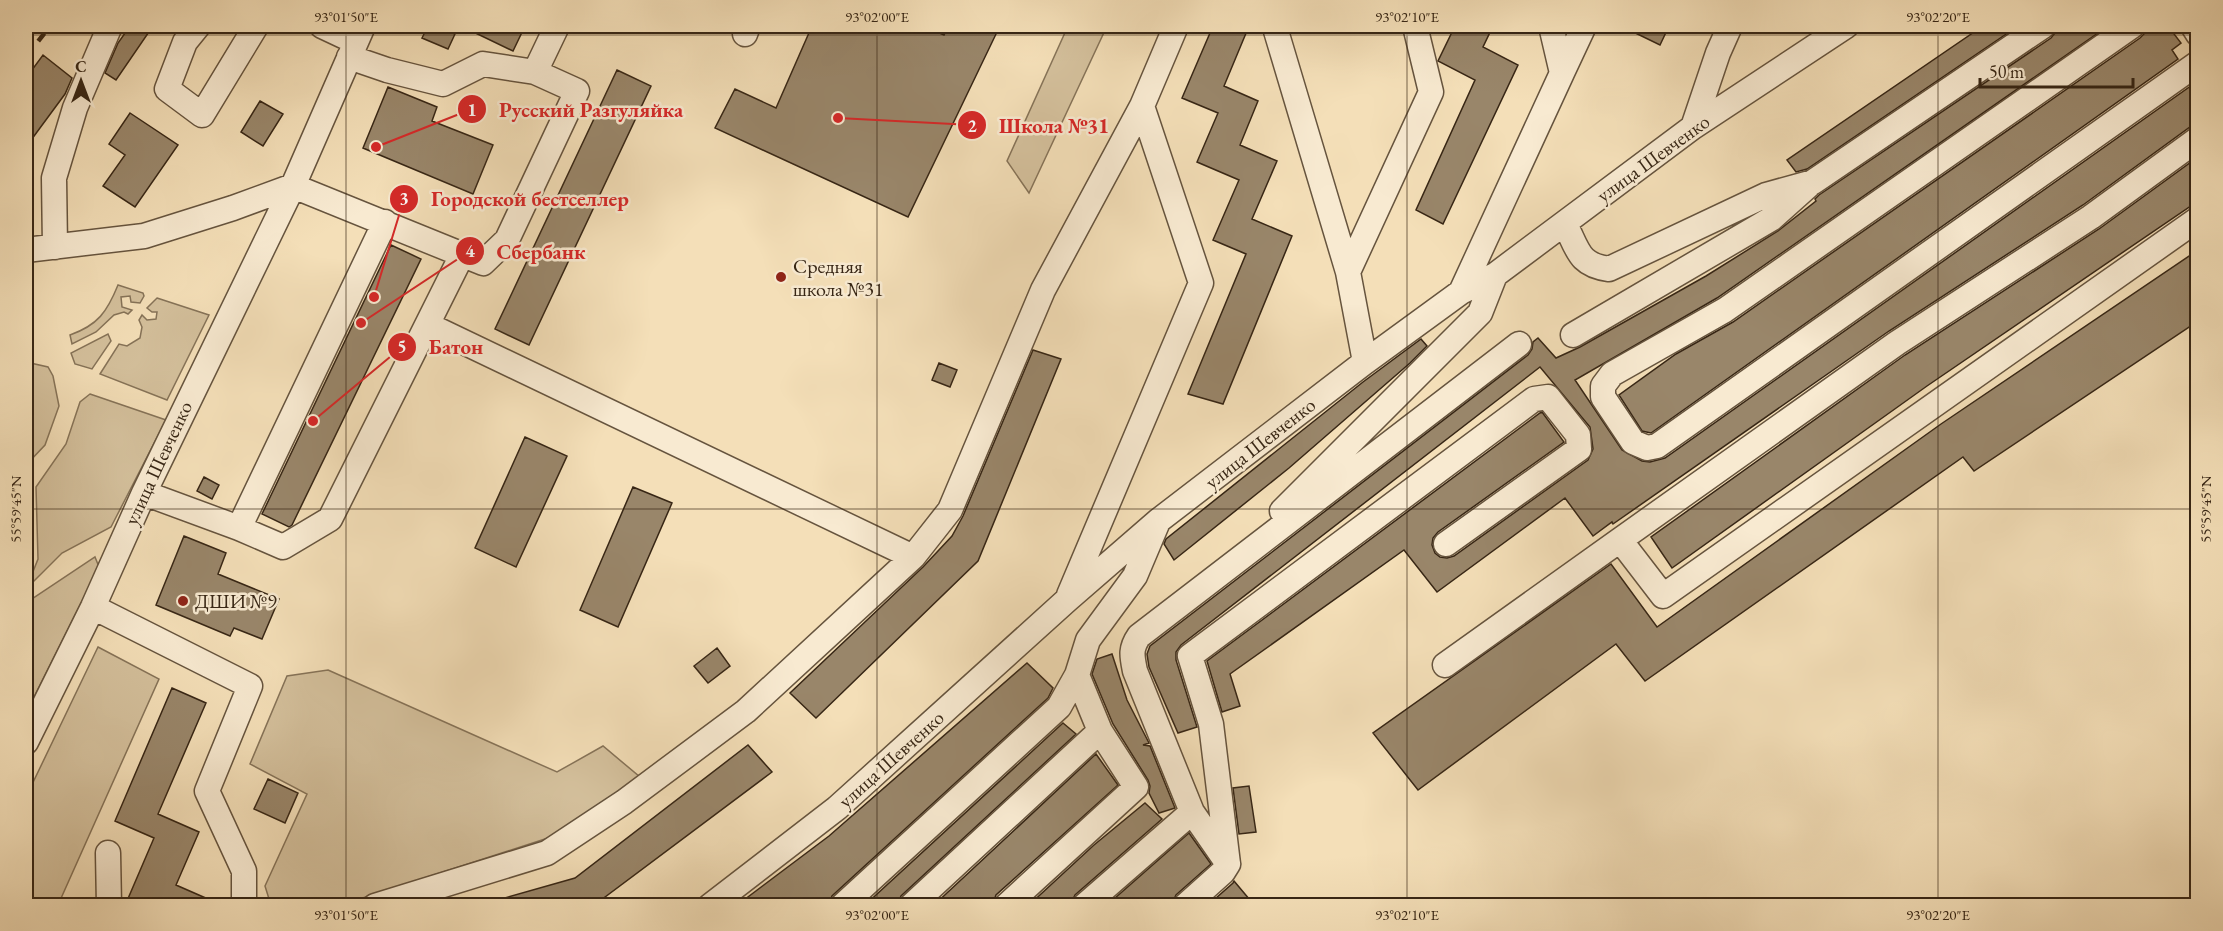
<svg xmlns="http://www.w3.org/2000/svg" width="2223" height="931" font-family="'EB Garamond',serif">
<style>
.green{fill:#d4c09c;stroke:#867358;stroke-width:1.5}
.building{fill:#99866a;stroke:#372615;stroke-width:1.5}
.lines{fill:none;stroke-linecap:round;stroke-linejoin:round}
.minor-casing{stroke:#66543e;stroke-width:27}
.minor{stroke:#f8ead1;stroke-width:24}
.rail{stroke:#372615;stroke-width:4.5;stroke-dasharray:10 10;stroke-linecap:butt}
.ticks{fill:none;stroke:#372615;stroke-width:1.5;stroke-opacity:0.45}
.poi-dot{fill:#8f2418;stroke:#f8ead1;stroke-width:2}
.labels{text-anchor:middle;stroke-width:5;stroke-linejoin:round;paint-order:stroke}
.street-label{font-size:20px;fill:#372615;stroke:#f8ead1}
.poi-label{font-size:20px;fill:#372615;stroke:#f8ead1;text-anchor:start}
.leader{fill:none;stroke:#d62828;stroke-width:2}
.callout-dot{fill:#d62828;stroke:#f8ead1;stroke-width:2}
.mark-label{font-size:18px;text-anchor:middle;font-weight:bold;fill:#fff}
.callout-label{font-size:21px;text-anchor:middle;font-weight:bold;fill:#d62828;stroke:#f8ead1;stroke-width:5;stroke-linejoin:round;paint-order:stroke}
.neatline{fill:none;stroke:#372615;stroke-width:2}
.ticks-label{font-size:15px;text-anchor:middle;fill:#372615}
</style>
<rect width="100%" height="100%" fill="#f4dfb8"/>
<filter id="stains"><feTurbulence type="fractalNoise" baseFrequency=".00333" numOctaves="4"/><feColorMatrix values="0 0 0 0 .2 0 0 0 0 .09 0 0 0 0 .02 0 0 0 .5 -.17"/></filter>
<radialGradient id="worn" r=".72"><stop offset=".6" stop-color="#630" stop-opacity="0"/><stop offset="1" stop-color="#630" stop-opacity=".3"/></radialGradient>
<path class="green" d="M1068,26H1107L1029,193L1007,161Z
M118,285L143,293L144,296L140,303L131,302L130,296L121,297L122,307L132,310L128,314L124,312L114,315L96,332L72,344L70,335C98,325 107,312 118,285Z
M157,298L209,315L167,400L100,374L119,344L127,346L140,338L142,327L139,320L142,315L147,320L156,319L157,312H152L147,308Z
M108,334L111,341L92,369L75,364L71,353Z
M26,362L48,367L53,376L59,406L45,445L26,465Z
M90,394L166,420L111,527L62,553L26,589L38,559L36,487L66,444L80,402Z
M95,557L99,567L26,713V603Z
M98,647L159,679L58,905H26V797Z
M328,670L557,772L603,746L640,777L548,838L341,905L275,906L269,899L265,886L307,794L250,764L287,676Z"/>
<path class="building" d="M130,26H153L116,80L105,73L118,43Z
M428,26H435L455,34L448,49L422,38Z
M461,26H525L513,51Z
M812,26H923L944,35L948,26H983L997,32L908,217L715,128L735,89L776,108Z
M1213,26H1249L1224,86L1258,101L1240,145L1277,161L1252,219L1292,236L1223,404L1188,394L1246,254L1213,240L1239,180L1197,162L1218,113L1182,98Z
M1455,26H1493L1483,47L1518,65L1443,224L1416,210L1475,80L1438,61Z
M1621,26H1669L1660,45Z
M1983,26H2018L1807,169L1796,172L1787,160Z
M2057,26H2108L1717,298L1575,380L1622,450L1642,461L1650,462L1665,458L2195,83L2198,87V125L2190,127L2083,205L1889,331L1613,524L1612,522L1593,536L1565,498L1437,592L1404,550L1230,674L1240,706L1222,712L1207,661L1540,413L1542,412L1564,442L1438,532L1433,538L1432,545L1435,553L1440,557L1447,558L1454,556L1588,460L1593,449L1590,427L1540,367L1181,645L1176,652V660L1197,727L1178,733L1149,667L1147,654L1150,646L1528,355L1532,349L1533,342L1538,338L1556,358L1580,347L1706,276L1778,231L1816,201L1815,199L1819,195L2051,38L2055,33Z
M2146,26H2153L2158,33L2168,26L2181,43L2172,50L2178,59L1651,433L1642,431L1619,395L1676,354L1733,322L2140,38L2145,33Z
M43,55L72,78L65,94L26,147V78Z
M617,70L651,86L529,345L495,329Z
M388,87L437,107L432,121L493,145L473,194L363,148Z
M260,101L283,114L263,146L241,132Z
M130,113L178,145L135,207L103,186L125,155L109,144Z
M2198,157V201L1927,386L1672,568L1651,537L1905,355L2099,229Z
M391,245L421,259L292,525L289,527L262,514Z
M2198,250V321L1974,471L1963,457L1645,681L1616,644L1418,790L1373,733L1611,564L1657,627L1941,424Z
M1421,339L1427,346L1410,363L1289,468L1174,560L1164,544L1166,539L1363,382Z
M1033,350L1061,359L978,561L816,718L790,693L923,567L952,536L963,516Z
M939,363L957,370L950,387L932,380Z
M525,437L567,456L516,567L475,548Z
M204,477L219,485L212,499L197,491Z
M633,487L672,503L618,627L580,610Z
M184,536L226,553L218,574L279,599L262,639L234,628L230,636L156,605Z
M717,648L730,666L708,683L694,666Z
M1112,654L1127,700L1149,743L1143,745L1150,746L1175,808L1159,813L1149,793L1150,786L1148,780L1113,724L1092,674L1097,659Z
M1027,663L1053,688L1048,698L832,896L828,906H736L829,836Z
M172,688L206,703L158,814L199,832L176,885L224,906H137L127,901L154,838L115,821Z
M1063,723L1076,734L901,896L897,906H864Z
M748,745L772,772L593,906H495L494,901L575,878Z
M1096,754L1118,785L996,895L992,906H933Z
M268,779L298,793L285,823L254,809Z
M1249,786L1256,832L1239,834L1233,788Z
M1145,803L1162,819L1075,895L1070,906H1028L1094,845Z
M1189,833L1211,864L1176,895L1171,906H1106Z
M1234,881L1255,906H1207L1233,883Z"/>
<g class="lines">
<g class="minor-casing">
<path id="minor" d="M198,26L185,42L167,89L202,115L256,26
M322,26L356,42
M1278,26L1276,31L1348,272
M2132,26L1725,310L1612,374L1603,386V397L1633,442L1647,448L1657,446L2198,63
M2193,26L2198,34
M745,34L748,26
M349,57L387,70L443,84L483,64L535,72L557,26
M1562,73L1584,26
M1693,127L1718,53L1730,26
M1565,224C1578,249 1578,265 1609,269L1766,195L1813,182L2043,26
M55,247L54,178L75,108L110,26
M26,250L144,236L233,208L293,186L363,26
M1461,292L1562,73L1551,26
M428,325L913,557L950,510L1043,290L1142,106
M1573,335L1771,219L1809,185
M1365,362L1348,272L1431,92L1415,26
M144,493L239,528L283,547L330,519L462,255
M1282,511L1480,313L1495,275
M239,528L385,222
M1620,540L1897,343L2091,217L2198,139
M1069,595L1201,283L1142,106L1176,26
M93,607L250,686L207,791L244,871V906
M1445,665L1620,540L1663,596L2198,219
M26,742L93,607L144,493L293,186L483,263L507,240L577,91L535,72
M108,853L109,906
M1228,864L1211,724L1190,656L1534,399L1548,397L1578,435L1579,449L1446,544
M375,906L547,853L624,802L746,711L913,557
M710,906L837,808L1067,600L1158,521L1365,362L1461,292L1495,275L1693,127L1846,26
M842,906L1059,707L1077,675
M911,906L1100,731L1077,675L1088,640L1135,576L1157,524
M1006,906L1136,787L1100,731
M1084,906L1192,812L1135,671C1132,656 1130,649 1139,636L1519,344
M1185,906L1223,872L1228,864L1192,812"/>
</g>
<use href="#minor" class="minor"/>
<path class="rail" d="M26,57L50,26"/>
</g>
<path class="ticks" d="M346,26V906M877,26V906M1407,26V906M1938,26V906M26,35H2198M26,509H2198"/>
<g class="poi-dot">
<circle cx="781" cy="277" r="6"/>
<circle cx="183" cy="601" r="6"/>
</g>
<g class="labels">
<g class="street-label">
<text transform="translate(1653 158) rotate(-36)" y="7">улица Шевченко</text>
<text transform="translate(1260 443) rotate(-38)" y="7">улица Шевченко</text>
<text transform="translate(158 463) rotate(-65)" y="7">улица Шевченко</text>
<text transform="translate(891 759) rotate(-42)" y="7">улица Шевченко</text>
</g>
<g class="poi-label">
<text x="793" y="273">Средняя<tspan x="793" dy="23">школа №31</tspan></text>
<text x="195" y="608">ДШИ №9</text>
</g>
</g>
<path class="leader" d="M376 147L472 109M838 118L972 125M374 297L404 199M361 323L470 251M313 421L402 347"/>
<g class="callout-dot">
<circle cx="376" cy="147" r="6"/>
<circle cx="838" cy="118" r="6"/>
<circle cx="374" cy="297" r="6"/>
<circle cx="361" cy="323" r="6"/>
<circle cx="313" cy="421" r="6"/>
<circle cx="472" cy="109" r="15"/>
<circle cx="972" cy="125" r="15"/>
<circle cx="404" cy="199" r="15"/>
<circle cx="470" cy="251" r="15"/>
<circle cx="402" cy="347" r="15"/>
</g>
<g class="mark-label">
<text x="472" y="116">1</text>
<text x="972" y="132">2</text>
<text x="404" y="205">3</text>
<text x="470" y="257">4</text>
<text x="402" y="353">5</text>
</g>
<g class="callout-label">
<text x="591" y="117">Русский Разгуляйка</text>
<text x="1054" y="133">Школа №31</text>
<text x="530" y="206">Городской бестселлер</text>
<text x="541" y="259">Сбербанк</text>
<text x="456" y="354">Батон</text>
</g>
<rect width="2223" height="931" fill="none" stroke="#f4dfb8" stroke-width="66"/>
<g transform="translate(81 81)" stroke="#f8ead1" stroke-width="4.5" paint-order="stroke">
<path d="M0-4.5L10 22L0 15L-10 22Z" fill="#372615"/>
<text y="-9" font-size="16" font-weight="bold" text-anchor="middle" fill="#372615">С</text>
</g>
<path d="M1980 78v9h153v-9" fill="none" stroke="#372615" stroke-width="3"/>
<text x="1989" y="78" font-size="18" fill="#372615" stroke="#f8ead1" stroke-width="4.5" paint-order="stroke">50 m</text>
<rect x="33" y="33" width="2157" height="865" class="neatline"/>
<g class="ticks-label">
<text x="346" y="22">93°01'50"E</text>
<text x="877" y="22">93°02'00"E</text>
<text x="1407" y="22">93°02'10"E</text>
<text x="1938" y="22">93°02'20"E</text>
<text transform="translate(16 509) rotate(-90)" y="5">55°59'45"N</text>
<text transform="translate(2206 509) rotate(-90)" y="5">55°59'45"N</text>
<text x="346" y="920">93°01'50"E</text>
<text x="877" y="920">93°02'00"E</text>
<text x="1407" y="920">93°02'10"E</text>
<text x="1938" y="920">93°02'20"E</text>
</g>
<rect width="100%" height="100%" filter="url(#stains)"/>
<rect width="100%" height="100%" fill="url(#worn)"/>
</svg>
